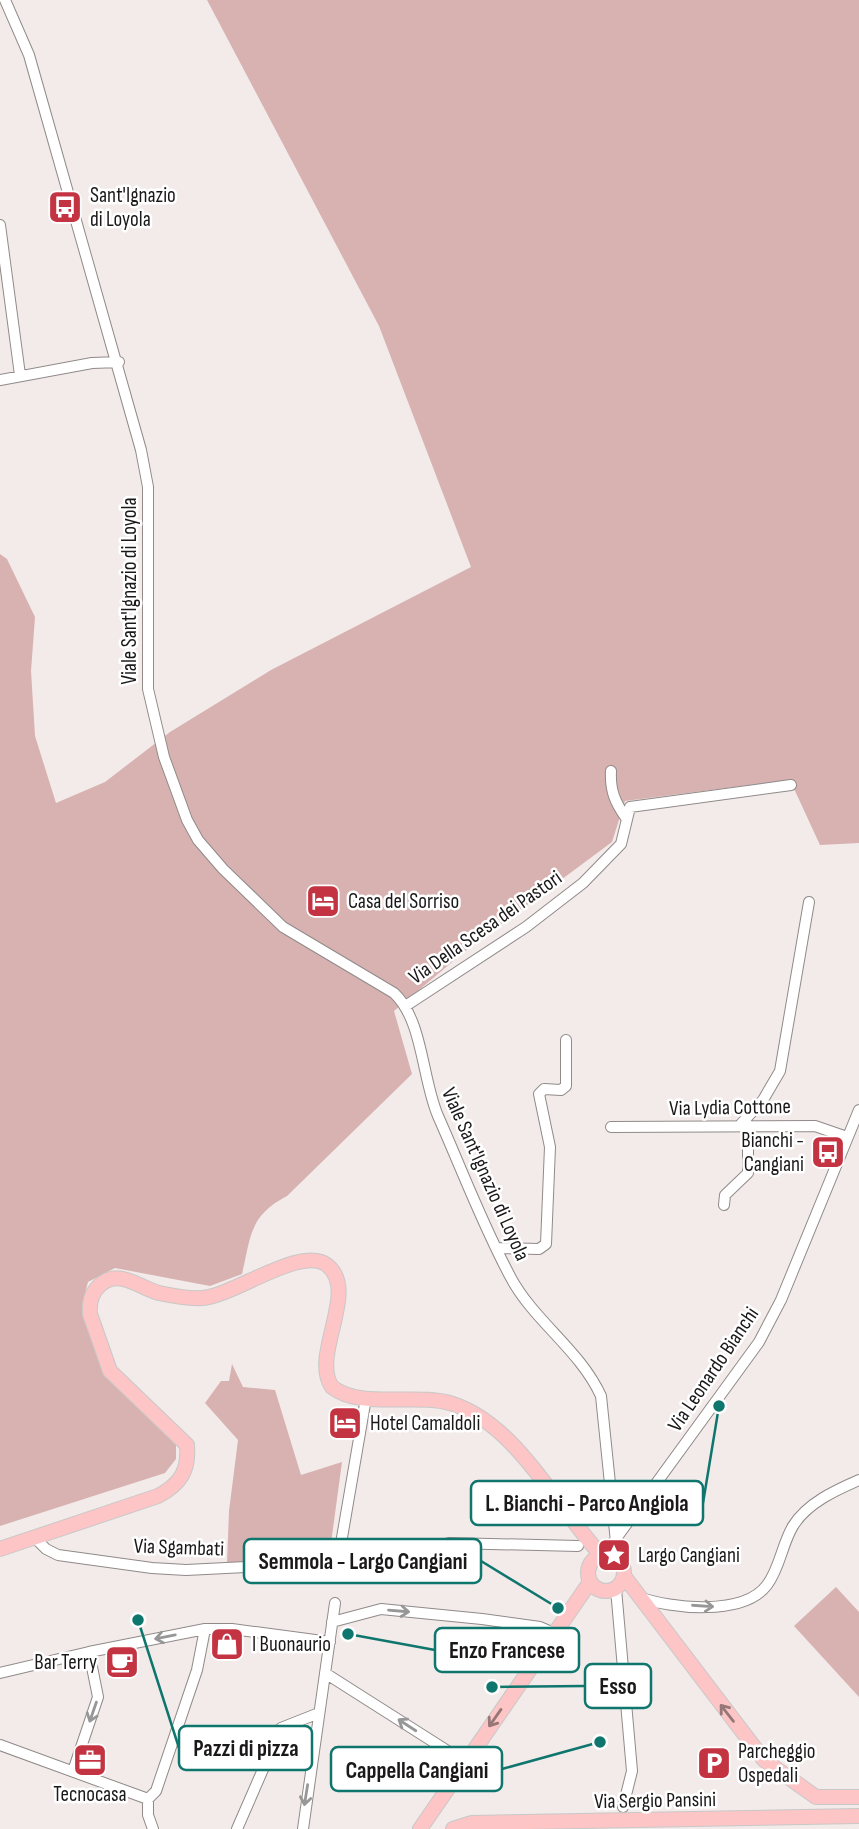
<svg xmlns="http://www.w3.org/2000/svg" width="859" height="1829" font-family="'Sofia Sans Condensed',sans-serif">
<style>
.green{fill:#d7b2b1}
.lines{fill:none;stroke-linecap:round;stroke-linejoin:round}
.minor-casing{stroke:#908a89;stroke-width:12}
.major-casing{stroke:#c8c8c8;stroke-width:16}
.minor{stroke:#fff;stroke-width:10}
.major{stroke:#fdc5c5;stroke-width:14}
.oneway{stroke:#989797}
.oneway2{stroke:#977777}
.labels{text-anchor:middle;stroke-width:5;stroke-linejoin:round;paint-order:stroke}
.poi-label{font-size:21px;fill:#1a1818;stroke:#fff;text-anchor:start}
.street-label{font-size:21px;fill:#1a1818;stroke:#fff}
.leader{fill:none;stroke:#0f766e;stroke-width:2.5}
.callout-dot{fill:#0f766e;stroke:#fff;stroke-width:2.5}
.callout{fill:#fff;stroke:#0f766e;stroke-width:2.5}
.callout-label{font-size:23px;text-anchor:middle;font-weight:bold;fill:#1a1818}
</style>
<rect width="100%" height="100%" fill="#f2ebea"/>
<path class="green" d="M207,0H859V843L820,845L790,780L625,801L612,842L464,952L394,1011L412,1074L287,1196C249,1216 251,1236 242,1274L210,1286L115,1268L88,1282L82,1305L103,1373L176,1442V1459L165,1473L0,1526V554L7,559L35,617L31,671L35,736L56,803L105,782L170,732L271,670L471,567L379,326Z
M232,1364L243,1387L275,1390L301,1475L342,1462L329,1558L227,1563L229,1511L238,1440L205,1403L221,1381H229Z
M836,1587L859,1612V1697L794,1626Z"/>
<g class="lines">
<g class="minor-casing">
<path id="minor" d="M5,0L29,55L141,450L148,487V689L164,757L187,820L198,840L223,869L283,927L394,993C423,1020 422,1079 438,1116C462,1170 483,1226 511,1278C535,1322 580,1350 601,1396L616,1542L621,1564
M0,225L20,375
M0,380L92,363L119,362
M611,771C610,791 615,802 626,818
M407,1005L526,927L583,883L621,844L630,807L791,785
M741,1124L763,1100L780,1071L809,902
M611,1127L815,1126L847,1137
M724,1205L725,1195L748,1173V1125
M497,1248L539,1249L546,1244L550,1147L539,1094L544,1089L561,1090L566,1086V1040
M35,1538L46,1549L58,1555L152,1568L186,1570L388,1560L449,1543L578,1546
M339,1555L366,1398
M604,1555L759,1342L781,1300L859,1110
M616,1589L632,1771L623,1807
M639,1597C671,1609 744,1616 767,1585C780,1568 782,1544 793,1526C807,1503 836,1490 859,1480
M332,1622L381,1609L482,1619L540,1627L554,1633
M0,1673L89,1652L205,1629H232L330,1642
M325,1673L465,1762
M0,1745L148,1799
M73,1771L98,1697L89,1652
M153,1829L148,1815V1799L156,1791L197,1670L205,1629
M237,1829L281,1728L319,1713
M303,1829L335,1603"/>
</g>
<g class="major-casing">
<path id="major" d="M0,1549L158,1496C181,1484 189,1470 187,1445L110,1371L90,1314C89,1303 91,1293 100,1285C119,1268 140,1288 159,1293C173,1296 188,1299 202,1298C234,1296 301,1245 327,1265C360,1291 310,1355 332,1387C361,1410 418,1392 453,1404C517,1425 558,1509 602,1556
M588 1573a18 18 0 1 1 36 0a18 18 0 1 1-36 0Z
M624,1576L764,1760L816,1797H859
M420,1829L590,1582
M453,1829L472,1823L859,1816"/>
</g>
<use href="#minor" class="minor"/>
<use href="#major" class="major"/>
</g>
<defs><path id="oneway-shaft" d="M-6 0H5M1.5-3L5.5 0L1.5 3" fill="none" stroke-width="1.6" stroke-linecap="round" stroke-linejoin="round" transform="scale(1.75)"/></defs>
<g class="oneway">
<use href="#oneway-shaft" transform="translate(703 1606) rotate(4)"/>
<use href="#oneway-shaft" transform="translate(399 1611) rotate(5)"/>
<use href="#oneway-shaft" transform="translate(165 1637) rotate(169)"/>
<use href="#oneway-shaft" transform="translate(93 1712) rotate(109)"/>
<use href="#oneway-shaft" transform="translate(407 1725) rotate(-147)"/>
<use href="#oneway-shaft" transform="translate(306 1795) rotate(99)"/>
</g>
<g class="oneway2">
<use href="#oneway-shaft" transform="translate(727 1713) rotate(-128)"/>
<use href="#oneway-shaft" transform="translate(495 1718) rotate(125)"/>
</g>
<defs>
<g id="bus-square" transform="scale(1.75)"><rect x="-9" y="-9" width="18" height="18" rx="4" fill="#c43342" stroke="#fff"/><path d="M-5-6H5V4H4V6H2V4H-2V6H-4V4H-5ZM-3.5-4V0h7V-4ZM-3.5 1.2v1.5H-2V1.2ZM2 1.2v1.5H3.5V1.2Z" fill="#fff"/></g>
<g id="hotel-square" transform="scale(1.75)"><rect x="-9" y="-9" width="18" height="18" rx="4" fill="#c43342" stroke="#fff"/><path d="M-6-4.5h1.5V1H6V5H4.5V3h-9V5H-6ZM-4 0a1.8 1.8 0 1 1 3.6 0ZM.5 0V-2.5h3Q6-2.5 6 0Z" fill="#fff"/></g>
<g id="sight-square" transform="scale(1.75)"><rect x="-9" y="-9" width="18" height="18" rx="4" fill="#c43342" stroke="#fff"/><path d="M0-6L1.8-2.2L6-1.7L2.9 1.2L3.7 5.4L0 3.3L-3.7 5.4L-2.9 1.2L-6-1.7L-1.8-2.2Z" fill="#fff"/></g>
<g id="shop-square" transform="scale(1.75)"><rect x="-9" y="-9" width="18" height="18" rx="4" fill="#c43342" stroke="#fff"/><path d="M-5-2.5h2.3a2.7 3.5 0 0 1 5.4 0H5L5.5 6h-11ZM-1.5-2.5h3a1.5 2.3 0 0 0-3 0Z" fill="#fff"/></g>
<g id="cafe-square" transform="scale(1.75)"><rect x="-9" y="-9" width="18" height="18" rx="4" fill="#c43342" stroke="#fff"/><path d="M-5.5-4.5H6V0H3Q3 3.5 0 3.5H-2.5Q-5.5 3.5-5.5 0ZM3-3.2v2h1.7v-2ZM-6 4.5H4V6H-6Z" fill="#fff"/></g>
<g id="office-square" transform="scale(1.75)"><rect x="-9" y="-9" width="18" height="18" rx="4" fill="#c43342" stroke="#fff"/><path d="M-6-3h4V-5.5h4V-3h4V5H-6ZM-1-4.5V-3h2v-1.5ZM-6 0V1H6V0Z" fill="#fff"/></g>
<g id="parking-square" transform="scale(1.75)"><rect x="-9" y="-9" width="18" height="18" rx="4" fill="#c43342" stroke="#fff"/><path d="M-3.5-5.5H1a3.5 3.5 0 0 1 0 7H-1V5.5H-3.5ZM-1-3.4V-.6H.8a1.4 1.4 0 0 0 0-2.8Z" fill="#fff"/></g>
</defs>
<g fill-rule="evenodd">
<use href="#bus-square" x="65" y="207"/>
<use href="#hotel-square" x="323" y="901"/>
<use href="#bus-square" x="828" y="1152"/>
<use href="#hotel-square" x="345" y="1423"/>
<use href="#sight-square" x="614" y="1555"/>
<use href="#shop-square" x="227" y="1644"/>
<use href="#cafe-square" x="122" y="1662"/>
<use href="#office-square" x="90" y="1760"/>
<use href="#parking-square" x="714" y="1763"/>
</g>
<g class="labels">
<g class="poi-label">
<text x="90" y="202">Sant'Ignazio<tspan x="90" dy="24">di Loyola</tspan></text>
<text x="348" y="908">Casa del Sorriso</text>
<text x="804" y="1147" text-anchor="end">Bianchi -<tspan x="804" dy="24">Cangiani</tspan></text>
<text x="370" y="1430">Hotel Camaldoli</text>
<text x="638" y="1562">Largo Cangiani</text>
<text x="252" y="1651">I Buonaurio</text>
<text x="97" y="1669" text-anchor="end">Bar Terry</text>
<text x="738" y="1758">Parcheggio<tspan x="738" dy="24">Ospedali</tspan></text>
<text x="90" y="1801" text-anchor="middle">Tecnocasa</text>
</g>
<g class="street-label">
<text transform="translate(129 591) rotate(-90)" y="7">Viale Sant'Ignazio di Loyola</text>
<text transform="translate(485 927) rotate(-35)" y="7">Via Della Scesa dei Pastori</text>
<text transform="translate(730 1107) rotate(-1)" y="7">Via Lydia Cottone</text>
<text transform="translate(486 1174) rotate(66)" y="7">Viale Sant'Ignazio di Loyola</text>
<text transform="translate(713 1369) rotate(-56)" y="7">Via Leonardo Bianchi</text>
<text transform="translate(179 1547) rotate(2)" y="7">Via Sgambati</text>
<text transform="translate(655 1800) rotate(-1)" y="7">Via Sergio Pansini</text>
</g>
</g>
<path class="leader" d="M719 1406L703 1503M558 1608L481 1561M348 1634L435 1650M492 1687L585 1686M138 1620L179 1748M600 1742L502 1769"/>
<g class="callout-dot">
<circle cx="719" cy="1406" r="7"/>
<circle cx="558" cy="1608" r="7"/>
<circle cx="348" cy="1634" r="7"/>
<circle cx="492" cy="1687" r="7"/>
<circle cx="138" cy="1620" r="7"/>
<circle cx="600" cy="1742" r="7"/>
</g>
<g class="callout">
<rect x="471" y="1481" width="232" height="44" rx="7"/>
<rect x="244" y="1539" width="237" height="44" rx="7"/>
<rect x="435" y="1628" width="144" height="44" rx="7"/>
<rect x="585" y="1664" width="66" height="44" rx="7"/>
<rect x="179" y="1726" width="133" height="44" rx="7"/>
<rect x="331" y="1747" width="171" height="44" rx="7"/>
</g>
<g class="callout-label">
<text x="587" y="1511">L. Bianchi - Parco Angiola</text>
<text x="363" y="1569">Semmola - Largo Cangiani</text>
<text x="507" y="1658">Enzo Francese</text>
<text x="618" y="1694">Esso</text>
<text x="246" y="1756">Pazzi di pizza</text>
<text x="417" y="1778">Cappella Cangiani</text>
</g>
</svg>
